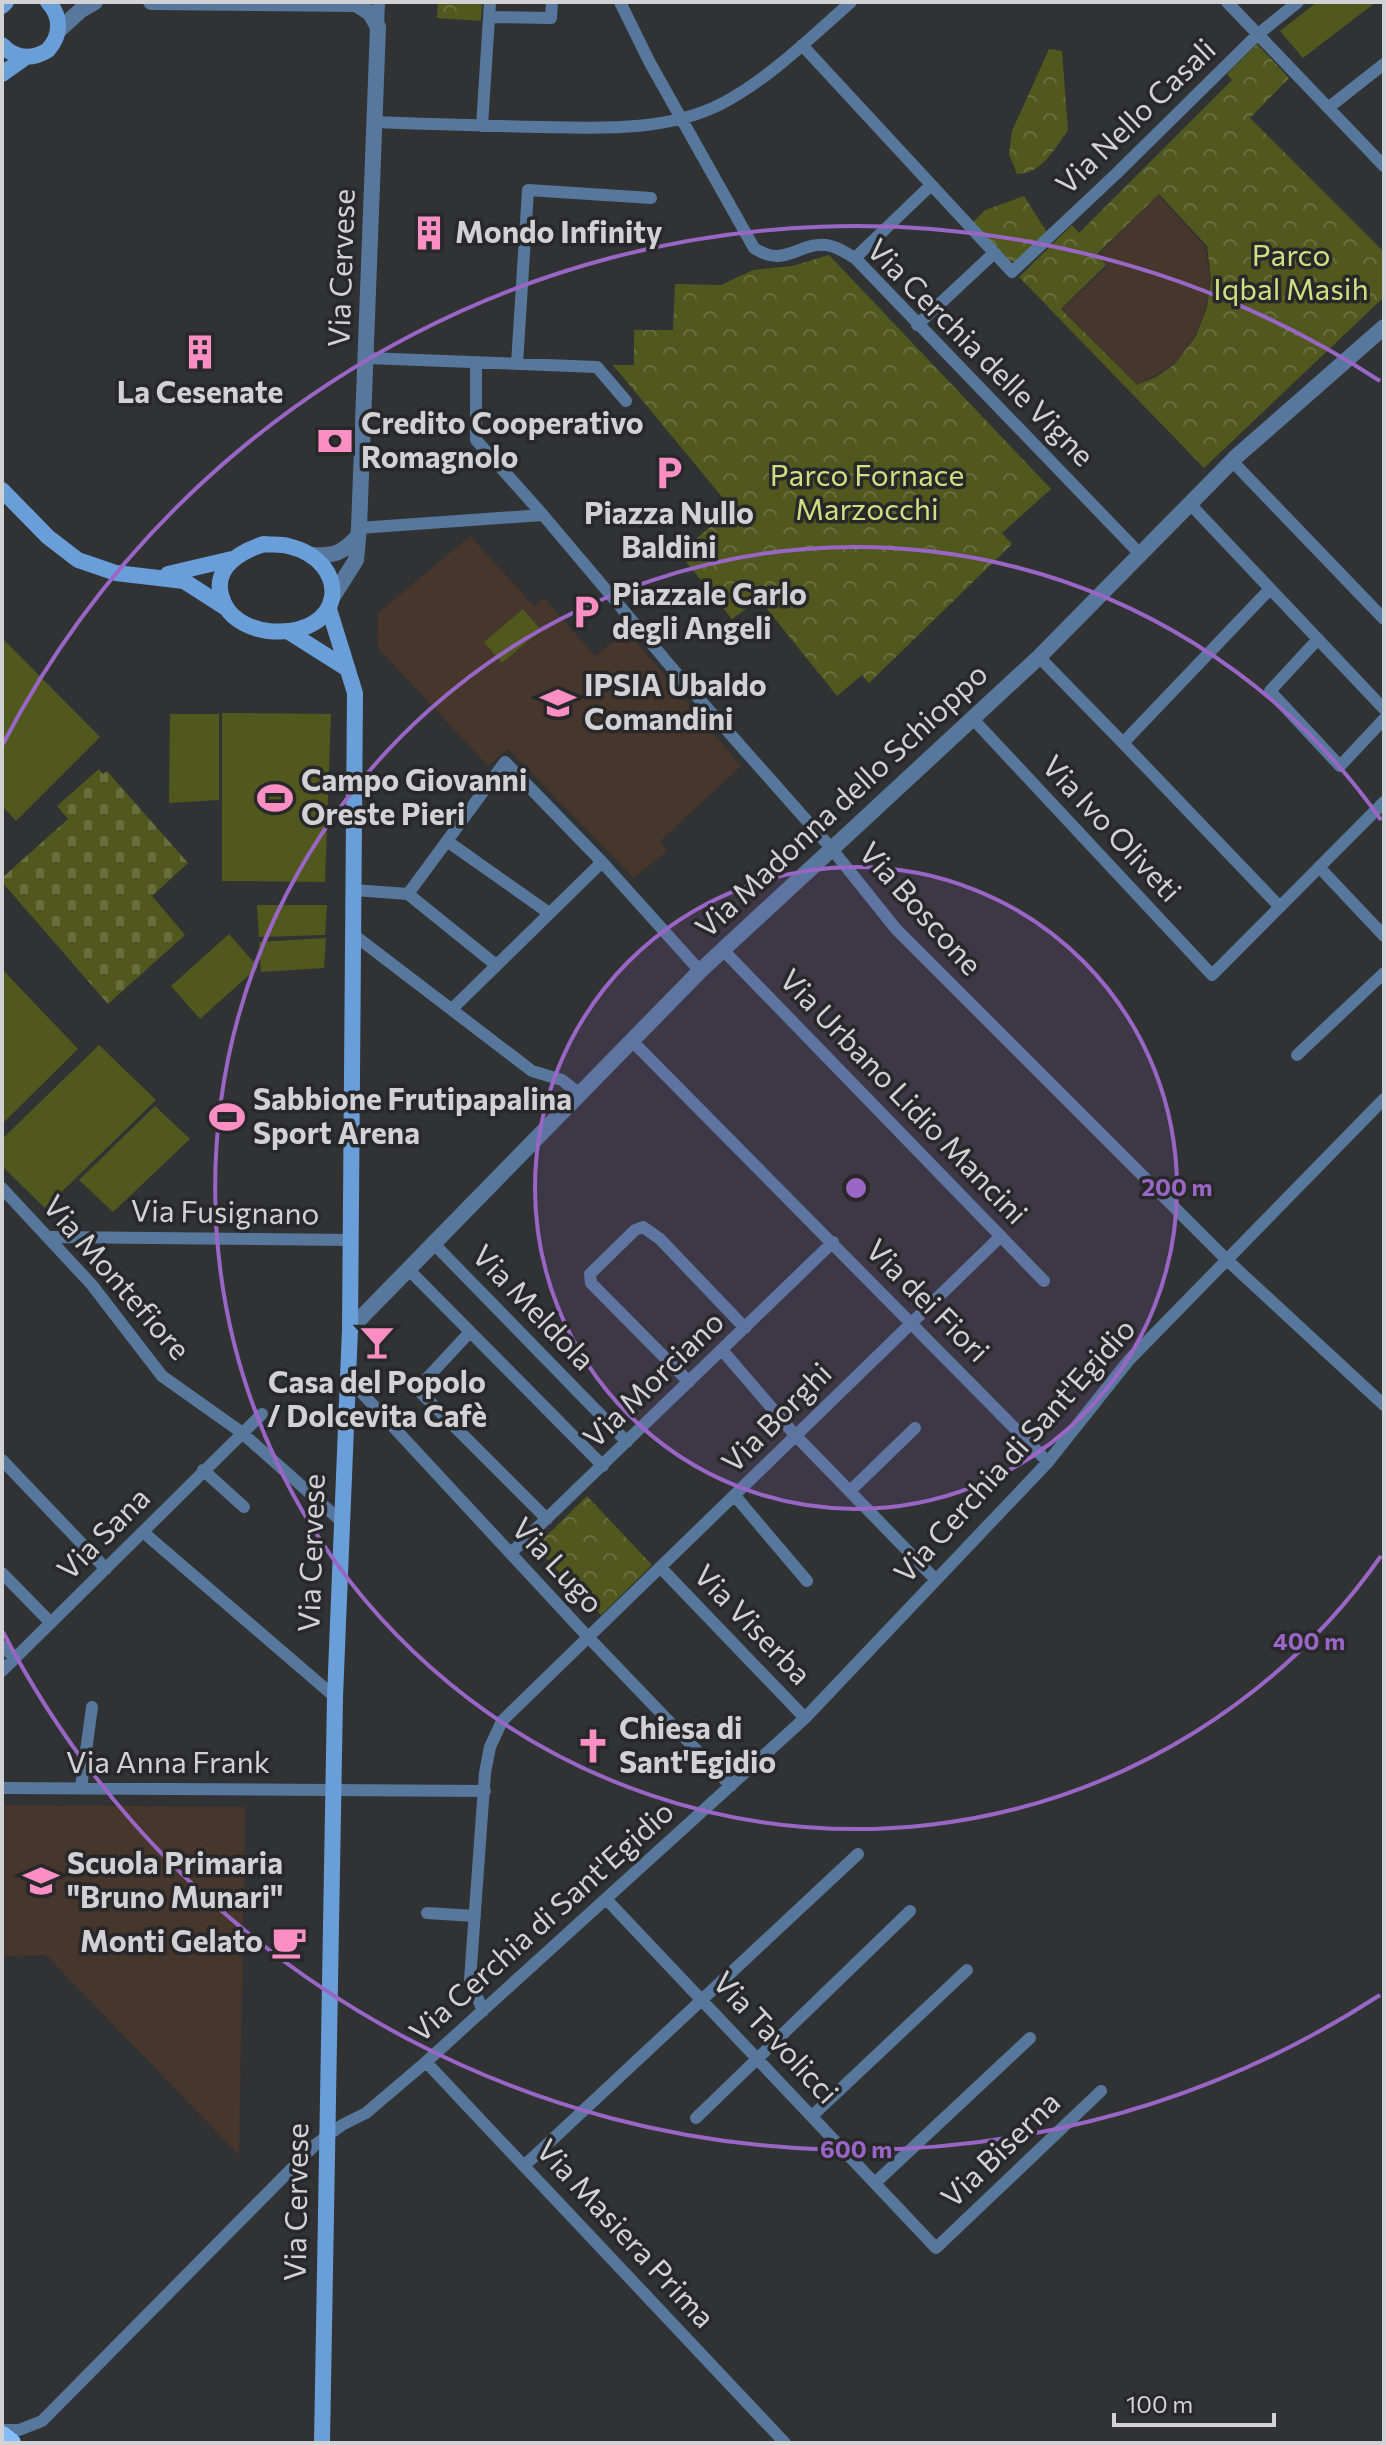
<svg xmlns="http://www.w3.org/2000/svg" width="1386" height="2445" font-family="Commissioner,sans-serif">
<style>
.education{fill:#46362b}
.forest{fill:url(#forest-crowns);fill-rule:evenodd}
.cemetery{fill:url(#cemetery-stones)}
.garden{fill:#50581e}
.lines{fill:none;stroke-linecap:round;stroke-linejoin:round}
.minor{stroke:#57789c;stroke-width:12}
.tertiary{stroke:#57789c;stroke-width:16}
.secondary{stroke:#6a9ed8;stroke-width:16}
.primary{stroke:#86bcf7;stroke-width:20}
.ring{fill:none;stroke:#9966c6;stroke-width:4}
.labels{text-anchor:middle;stroke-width:7;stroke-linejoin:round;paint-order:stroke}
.street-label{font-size:30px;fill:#d2d2d4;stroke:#28282a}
.poi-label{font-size:30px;font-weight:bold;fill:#d2d2d4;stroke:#28282a;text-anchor:start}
.park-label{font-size:30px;fill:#cfdf81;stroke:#28282a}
.centre{fill:#9966c6;stroke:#28282a;stroke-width:4}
.ring-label{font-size:24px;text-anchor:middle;font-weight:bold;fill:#9966c6;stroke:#28282a;stroke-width:7;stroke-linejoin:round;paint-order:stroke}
</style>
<defs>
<pattern id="forest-crowns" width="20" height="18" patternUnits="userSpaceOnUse" patternTransform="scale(2)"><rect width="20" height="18" fill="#50581e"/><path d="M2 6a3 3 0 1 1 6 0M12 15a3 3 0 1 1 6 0" fill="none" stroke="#686f3e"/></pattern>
<pattern id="cemetery-stones" width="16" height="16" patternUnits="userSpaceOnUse" patternTransform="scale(2)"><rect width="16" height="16" fill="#50581e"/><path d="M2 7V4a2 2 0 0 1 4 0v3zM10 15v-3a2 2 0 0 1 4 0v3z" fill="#686f3e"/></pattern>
</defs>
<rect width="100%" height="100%" fill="#313234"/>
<path class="education" d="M1158,195L1205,246L1210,278L1206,307L1195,336L1175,364L1137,385L1062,309L1107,266L1098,255Z
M470,536L534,606L544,598L595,656L627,631L741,766L660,841L667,851L634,878L508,749L488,766L378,648L377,614Z
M2,1805L245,1807L239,2155L46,1955L2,1956Z"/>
<path class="forest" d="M438,2H482L481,21L437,18Z
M1257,44L1289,78L1250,118L1384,252V297L1204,468L1019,277L1072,225L1079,233L1232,80L1227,74ZM1159,194L1207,246L1211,278L1207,307L1196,336L1175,364L1156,377L1137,385L1061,309L1106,265L1097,254Z
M1049,49L1062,51L1068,130C1055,148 1042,174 1017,174L1009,154L1012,131Z
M1024,196L1048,234L1014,262L1008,260L973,222L985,210Z
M829,255L1051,489L1002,533L1012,544L869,683L862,675L837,696L759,599L732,619L679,553L732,509L613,365H634V330H673L675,284L721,285L753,270L792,266Z
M587,1496L652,1565L601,1615L535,1547Z"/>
<path class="cemetery" d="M99,769L103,774L107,771L188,863L152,896L185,935L108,1004L2,882V878L68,819L57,806Z"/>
<path class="garden" d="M1317,2H1376L1303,58L1280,31Z
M523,609L541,630L502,663L484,642Z
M2,638L100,737L16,821L2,806Z
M222,713L331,714L325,882L222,881Z
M170,714H219V800L169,803Z
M257,905H327L325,935L259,937Z
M229,934L258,967L200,1019L171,986Z
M326,938L324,968L261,972L259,942Z
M2,969L78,1049L2,1124Z
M99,1045L156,1100L45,1208L2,1166V1139Z
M155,1106L190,1139L113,1212L79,1180Z"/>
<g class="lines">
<path class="minor" d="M620,2L650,63L754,248C785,269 798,242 826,245C837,246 846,253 855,258L1140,554
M1227,2L1384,166
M489,17L551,18L552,2
M378,27L379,2
M802,45L1012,272L1117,173L1257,35L1298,2
M1328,108L1384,64
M374,122C429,124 485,126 540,127C599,128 666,132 721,104C769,79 810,38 851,2
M482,126L490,2
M855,258L930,186
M917,325L993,254
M367,358L597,367L626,401
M476,363V440L543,515
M517,364L528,190L651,198
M1233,462L1384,619
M1190,504L1384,709
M359,528L543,515L678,675L831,848L896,929L1227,1260L1384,1405
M1318,639L1270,691L1340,766L1384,719
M1039,657L1123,743L1270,589
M973,719L1212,975L1384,802
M1123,743L1280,907
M447,841L549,913
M1319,867L1384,936
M354,890L408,894
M408,894L505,762L602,862L700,971
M408,894L496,965
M354,935L532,1071L562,1080L581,1095
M723,950L1044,1281
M452,1009L602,862
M633,1042L1048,1462
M1297,1055L1384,973
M2,1188L92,1285L162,1376L241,1432L341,1521
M50,1237L351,1240
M434,1244L627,1442
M408,1269L603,1466
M469,1333L417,1389L547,1519
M722,1350L795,1435L936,1580
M348,1378L588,1637L731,1786
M689,1382L591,1283L590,1274L635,1230L643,1227L660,1239L745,1328
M2,1460L106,1569
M203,1470L244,1507
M850,1491L915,1428
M735,1496L807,1581
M143,1532L335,1697
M511,1553L833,1242
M661,1568L805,1718
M2,1573L51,1623
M2,1646L15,1658
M2,1671L262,1414
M2,1788L485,1791
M81,1788L92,1707
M607,1900L936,2248L1101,2091
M427,1913L475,1916
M483,2011L470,1980L485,1773L490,1747L502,1721L1001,1236
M426,2062L785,2443
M812,2116L967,1970
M696,2118L910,1911
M525,2165L858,1854
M875,2183L1030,2038
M2,2430H19L42,2421L315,2145L342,2125L366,2113L426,2062L805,1718L1048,1462L1129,1360L1384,1099"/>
<path class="tertiary" d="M151,2L356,4L370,13L378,27L359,528L356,560L332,598
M59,30L81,10L95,2
M310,555C334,556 342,554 358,536
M350,1329L700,971L1039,657L1237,456L1384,327"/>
<path class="secondary" d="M2,6L6,2
M2,45C15,59 32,60 48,50C61,35 62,17 48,2
M2,74L26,57
M2,490L48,537L78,560L116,573L184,581L226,608
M264,544C271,545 281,544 288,546C353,561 347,639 268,631C252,629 234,621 226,607C207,573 235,553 264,544Z
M168,574L232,559
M289,632L346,668
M322,2443L335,1697L350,1329L355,693L329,609"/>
<path class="primary" d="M2,2436L11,2443"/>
</g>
<circle cx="856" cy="1188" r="321" fill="#9966c6" fill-opacity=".12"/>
<g class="ring">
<circle cx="856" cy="1188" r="321"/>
<path d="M1381 1556A641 641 0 1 1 1381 820"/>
<path d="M1380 1995A962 962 0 0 1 3 1632M3 744A962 962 0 0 1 1380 381"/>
</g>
<defs>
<g id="building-bare" transform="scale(2.76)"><path d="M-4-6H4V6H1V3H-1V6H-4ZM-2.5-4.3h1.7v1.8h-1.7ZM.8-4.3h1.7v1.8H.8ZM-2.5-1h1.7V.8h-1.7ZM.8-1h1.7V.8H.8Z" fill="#fb8fc3" stroke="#28282a" stroke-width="2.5" paint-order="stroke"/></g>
<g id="bank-bare" transform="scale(2.76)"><path d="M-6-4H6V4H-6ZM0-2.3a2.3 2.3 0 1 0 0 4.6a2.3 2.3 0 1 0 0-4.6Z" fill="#fb8fc3" stroke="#28282a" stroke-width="2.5" paint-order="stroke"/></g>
<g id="parking-bare" transform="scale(2.76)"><path d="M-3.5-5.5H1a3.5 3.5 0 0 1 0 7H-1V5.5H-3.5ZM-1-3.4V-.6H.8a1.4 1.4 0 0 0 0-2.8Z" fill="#fb8fc3" stroke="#28282a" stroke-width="2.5" paint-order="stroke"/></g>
<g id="school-bare" transform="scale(2.76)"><path d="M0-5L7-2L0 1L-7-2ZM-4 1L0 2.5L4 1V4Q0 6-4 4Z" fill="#fb8fc3" stroke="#28282a" stroke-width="2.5" paint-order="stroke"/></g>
<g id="stadium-bare" transform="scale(2.76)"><path d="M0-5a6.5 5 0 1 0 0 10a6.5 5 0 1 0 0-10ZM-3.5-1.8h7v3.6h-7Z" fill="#fb8fc3" stroke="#28282a" stroke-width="2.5" paint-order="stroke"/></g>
<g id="bar-bare" transform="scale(2.76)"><path d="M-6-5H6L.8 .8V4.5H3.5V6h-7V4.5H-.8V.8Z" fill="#fb8fc3" stroke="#28282a" stroke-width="2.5" paint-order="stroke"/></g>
<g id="church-bare" transform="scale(2.76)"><path d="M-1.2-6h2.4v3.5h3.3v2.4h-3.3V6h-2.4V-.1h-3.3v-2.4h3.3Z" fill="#fb8fc3" stroke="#28282a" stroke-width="2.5" paint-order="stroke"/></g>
<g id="cafe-bare" transform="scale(2.76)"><path d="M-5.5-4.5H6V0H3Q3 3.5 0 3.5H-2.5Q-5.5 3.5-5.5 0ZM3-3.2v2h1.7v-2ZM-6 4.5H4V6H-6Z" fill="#fb8fc3" stroke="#28282a" stroke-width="2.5" paint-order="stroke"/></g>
</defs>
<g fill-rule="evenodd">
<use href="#building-bare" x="429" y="233"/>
<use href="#building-bare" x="200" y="352"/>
<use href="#bank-bare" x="335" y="441"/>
<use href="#parking-bare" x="669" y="473"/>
<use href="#parking-bare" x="586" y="612"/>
<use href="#school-bare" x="558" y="703"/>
<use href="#stadium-bare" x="275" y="798"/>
<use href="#stadium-bare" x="227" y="1117"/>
<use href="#bar-bare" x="377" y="1342"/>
<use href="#church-bare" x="593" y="1746"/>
<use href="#school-bare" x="41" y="1881"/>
<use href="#cafe-bare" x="289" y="1942"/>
</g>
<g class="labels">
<g class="street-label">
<text transform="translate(1136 117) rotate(-44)" y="10">Via Nello Casali</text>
<text transform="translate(342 268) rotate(-88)" y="10">Via Cervese</text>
<text transform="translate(980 353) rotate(45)" y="10">Via Cerchia delle Vigne</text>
<text transform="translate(842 801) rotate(-43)" y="10">Via Madonna dello Schioppo</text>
<text transform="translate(1111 829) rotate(47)" y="10">Via Ivo Oliveti</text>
<text transform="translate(920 909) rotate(48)" y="10">Via Boscone</text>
<text transform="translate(903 1097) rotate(46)" y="10">Via Urbano Lidio Mancini</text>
<text transform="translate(225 1213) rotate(1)" y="10">Via Fusignano</text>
<text transform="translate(116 1278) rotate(49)" y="10">Via Montefiore</text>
<text transform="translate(927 1301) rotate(45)" y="10">Via dei Fiori</text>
<text transform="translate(533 1308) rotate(46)" y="10">Via Meldola</text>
<text transform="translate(654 1380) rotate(-44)" y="10">Via Morciano</text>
<text transform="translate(777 1418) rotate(-45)" y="10">Via Borghi</text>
<text transform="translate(1015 1451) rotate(-48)" y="10">Via Cerchia di Sant'Egidio</text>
<text transform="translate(104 1534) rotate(-45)" y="10">Via Sana</text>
<text transform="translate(312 1553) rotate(-88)" y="10">Via Cervese</text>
<text transform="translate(557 1566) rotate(47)" y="10">Via Lugo</text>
<text transform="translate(752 1625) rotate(46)" y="10">Via Viserba</text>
<text x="168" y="1773">Via Anna Frank</text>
<text transform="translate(542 1922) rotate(-42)" y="10">Via Cerchia di Sant'Egidio</text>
<text transform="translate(775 2038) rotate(47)" y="10">Via Tavolicci</text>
<text transform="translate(1001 2150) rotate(-44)" y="10">Via Biserna</text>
<text transform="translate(297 2202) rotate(-89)" y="10">Via Cervese</text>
<text transform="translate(625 2234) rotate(47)" y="10">Via Masiera Prima</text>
</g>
<g class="poi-label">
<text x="455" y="243">Mondo Infinity</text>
<text x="200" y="403" text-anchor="middle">La Cesenate</text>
<text x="361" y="434">Credito Cooperativo<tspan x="361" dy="34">Romagnolo</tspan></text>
<text x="669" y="524" text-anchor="middle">Piazza Nullo<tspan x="669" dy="34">Baldini</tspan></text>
<text x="612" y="605">Piazzale Carlo<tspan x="612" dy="34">degli Angeli</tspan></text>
<text x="584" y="696">IPSIA Ubaldo<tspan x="584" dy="34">Comandini</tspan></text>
<text x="301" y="791">Campo Giovanni<tspan x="301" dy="34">Oreste Pieri</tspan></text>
<text x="253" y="1110">Sabbione Frutipapalina<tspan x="253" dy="34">Sport Arena</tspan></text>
<text x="377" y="1393" text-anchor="middle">Casa del Popolo<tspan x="377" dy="34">/ Dolcevita Cafè</tspan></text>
<text x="619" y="1739">Chiesa di<tspan x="619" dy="34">Sant'Egidio</tspan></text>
<text x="67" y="1874">Scuola Primaria<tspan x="67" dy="34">"Bruno Munari"</tspan></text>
<text x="263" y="1952" text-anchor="end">Monti Gelato</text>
</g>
<g class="park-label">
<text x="1291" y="266">Parco<tspan x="1291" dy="34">Iqbal Masih</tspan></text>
<text x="867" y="486">Parco Fornace<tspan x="867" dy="34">Marzocchi</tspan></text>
</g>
</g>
<circle cx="856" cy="1188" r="12" class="centre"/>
<g class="ring-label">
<text x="1177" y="1196">200 m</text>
<text x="1309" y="1650">400 m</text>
<text x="856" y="2158">600 m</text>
</g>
<rect width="1386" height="2445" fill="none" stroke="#d2d2d4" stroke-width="8"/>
<path d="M1114 2413v12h160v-12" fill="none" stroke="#d2d2d4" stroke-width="4"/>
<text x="1126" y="2413" font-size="24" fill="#d2d2d4" stroke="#28282a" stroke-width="6" paint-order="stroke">100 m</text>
</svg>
